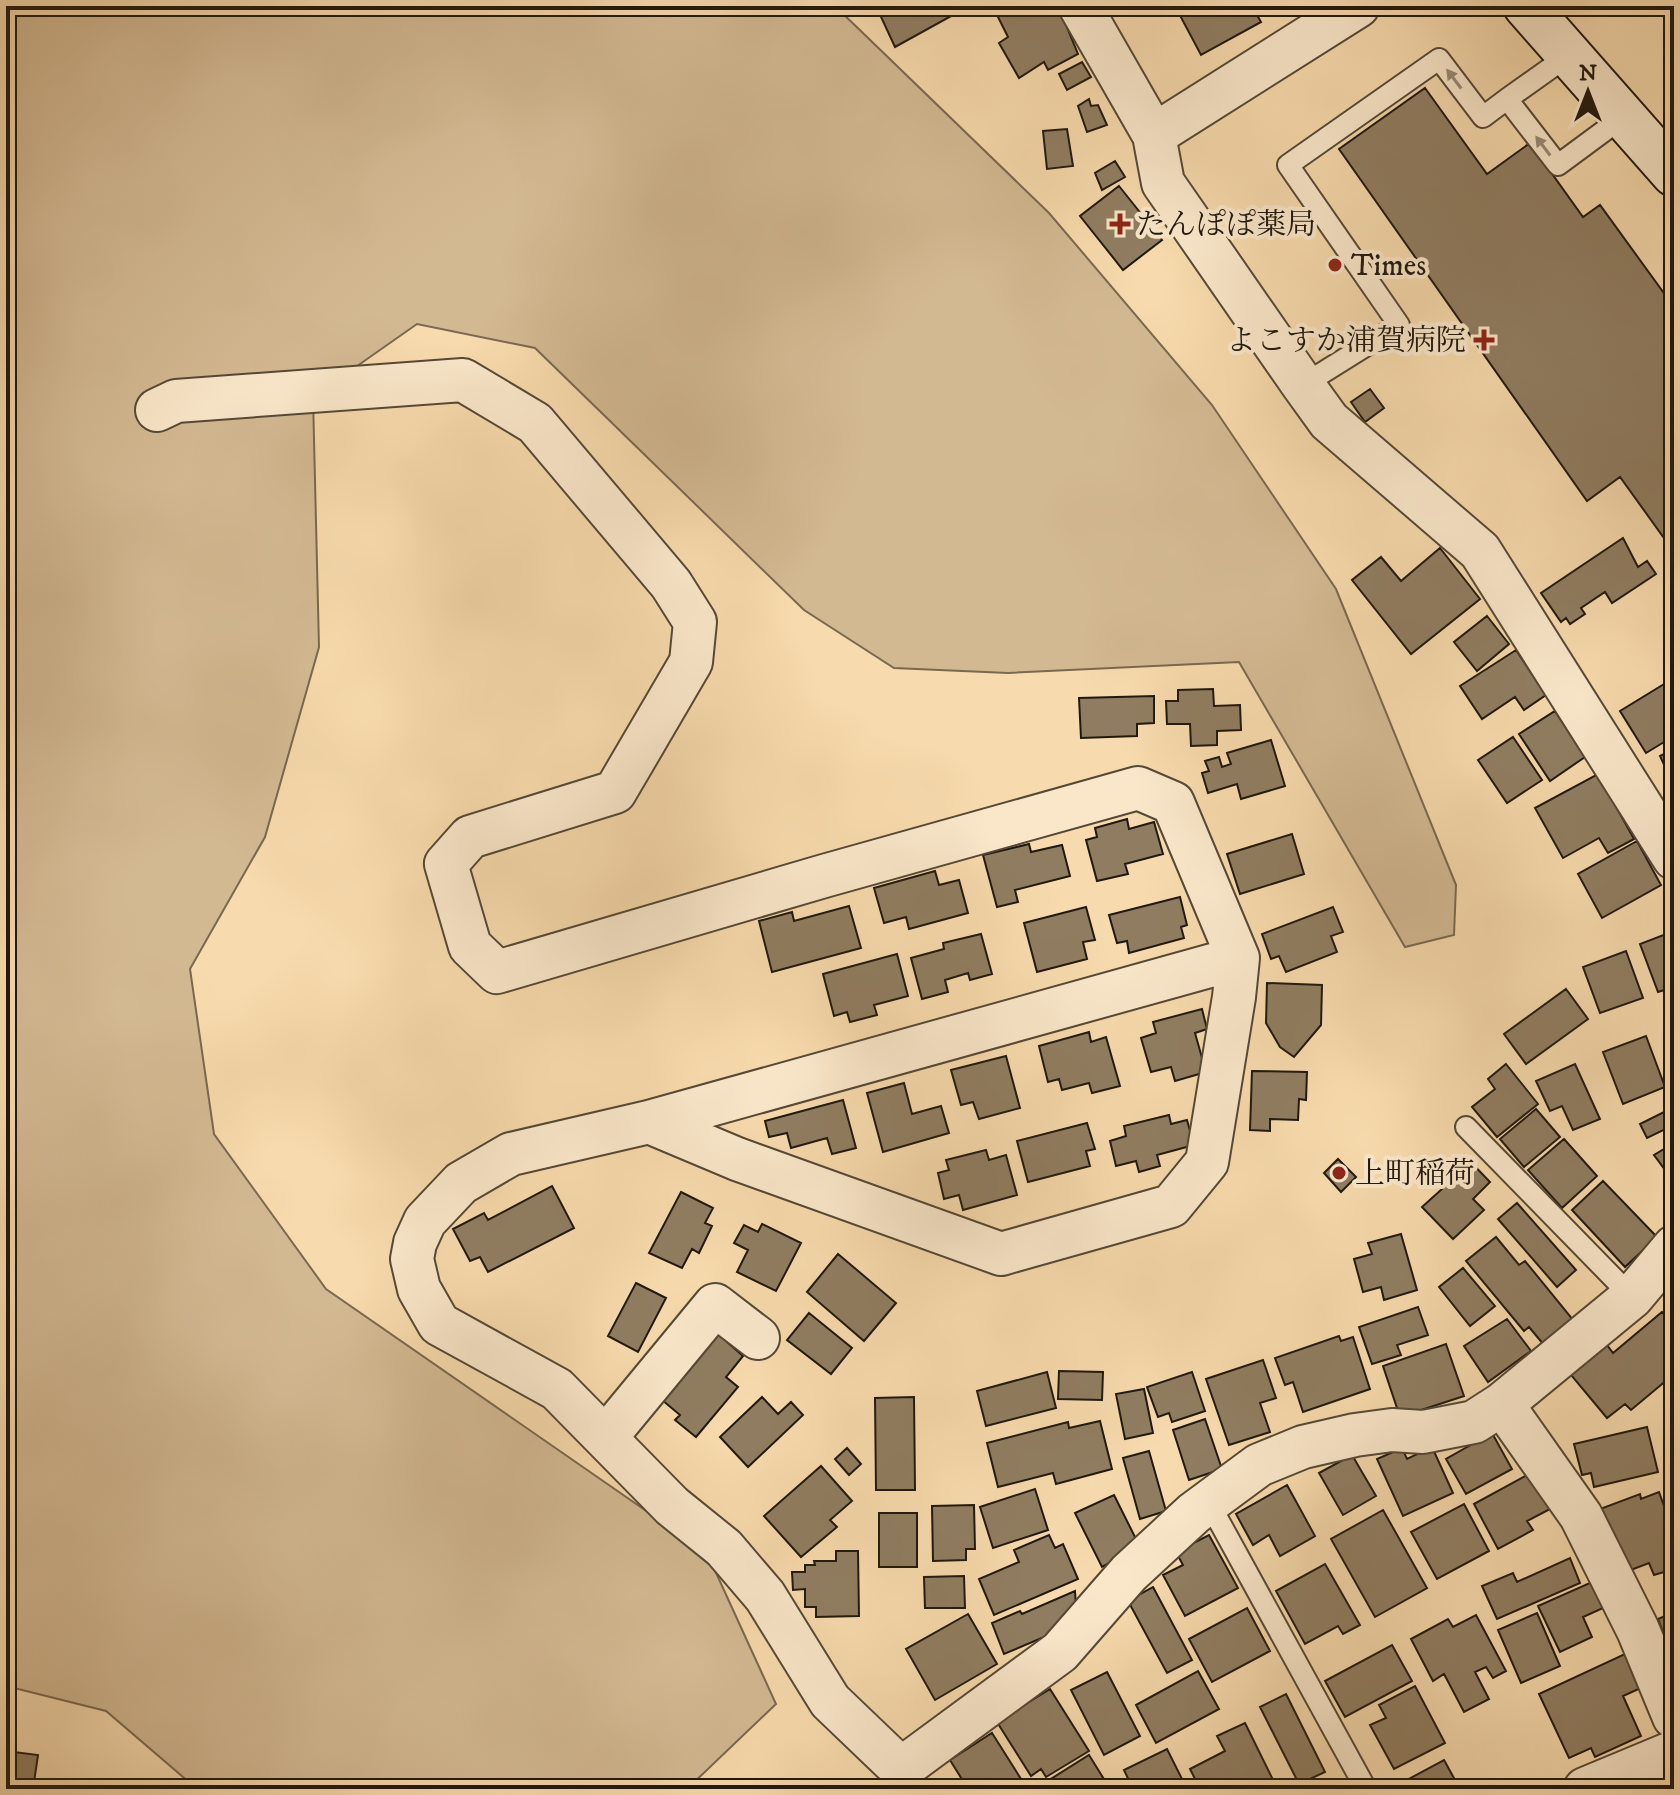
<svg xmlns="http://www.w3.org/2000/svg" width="1680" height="1795" font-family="'IM FELL DW Pica','Noto Serif JP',serif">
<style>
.green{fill:#d3b992;stroke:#7a6850;stroke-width:2}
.building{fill:#907d61;stroke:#21180f;stroke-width:2}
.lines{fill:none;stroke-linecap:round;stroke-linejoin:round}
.lane-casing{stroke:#564836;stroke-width:24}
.street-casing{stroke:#564836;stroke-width:46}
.secondary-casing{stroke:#21180f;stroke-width:48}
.lane{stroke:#fae7ca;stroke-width:20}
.street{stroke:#fae7ca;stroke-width:42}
.secondary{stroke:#fae7ca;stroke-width:44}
.oneway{fill:#988a76}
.poi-dot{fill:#8f2418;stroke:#fae7ca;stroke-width:3}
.labels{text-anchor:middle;stroke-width:8;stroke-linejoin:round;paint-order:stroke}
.poi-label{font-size:30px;fill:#21180f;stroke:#fae7ca;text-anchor:start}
</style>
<rect width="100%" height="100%" fill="#f7daad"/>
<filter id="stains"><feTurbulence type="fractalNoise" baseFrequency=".0025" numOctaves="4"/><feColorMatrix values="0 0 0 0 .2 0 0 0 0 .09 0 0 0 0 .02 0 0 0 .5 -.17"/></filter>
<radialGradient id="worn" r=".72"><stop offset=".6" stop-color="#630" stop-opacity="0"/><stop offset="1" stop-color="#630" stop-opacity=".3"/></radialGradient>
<path class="green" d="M6,6H835L1049,213L1212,405L1336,589L1456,885L1454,935L1405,947L1239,662L1008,673L894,668L804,610L535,348L417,324L313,397L319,647L265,837L190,969L214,1134L326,1289L707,1553L776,1704L687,1789H197L106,1711L6,1686Z"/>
<path class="building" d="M876,6H949L953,15L895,47Z
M1008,6H1047L1051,14L1060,10L1078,54L1048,70L1044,62L1019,78L999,43L1008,37L995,11Z
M1175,6H1252L1261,22L1201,55Z
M1082,62L1091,77L1067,90L1059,74Z
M1425,88L1487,174L1530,143L1583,217L1600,205L1674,307V541L1669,545L1620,477L1587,501L1339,149Z
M1089,99L1091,106L1098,105L1107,125L1087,132L1078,106Z
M1067,129L1073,166L1047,169L1043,131Z
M1115,161L1125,177L1102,190L1095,173Z
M1119,186L1162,240L1123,270L1080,216Z
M1370,389L1384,408L1365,422L1351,402Z
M1623,538L1638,567L1647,561L1656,574L1612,603L1605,592L1581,608L1585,614L1570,624L1566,618L1561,622L1541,593Z
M1440,548L1480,599L1411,654L1352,580L1381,557L1401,581Z
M1487,616L1509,644L1477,671L1454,642Z
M1516,650L1546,695L1524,710L1515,697L1482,719L1460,686Z
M1674,678V736L1646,753L1620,711Z
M1213,689L1214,706L1240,705L1241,730L1217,731V745L1191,746L1190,724H1167L1166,701H1178V690Z
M1154,696V723L1137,724V736L1081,738L1079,698Z
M1555,711L1585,757L1550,781L1519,734Z
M1513,737L1542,780L1507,803L1478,760Z
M1271,740L1285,786L1241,799L1237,784L1208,793L1202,773L1209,771L1205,761L1219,757L1222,767L1231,764L1227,753Z
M1674,749V781L1672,782L1660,756Z
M1598,774L1634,839L1608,853L1599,838L1563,858L1535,808Z
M1127,819L1129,829L1154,822L1163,854L1125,864L1128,874L1097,881L1086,840L1097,837L1095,828Z
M1292,834L1304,874L1240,894L1227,854Z
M1637,841L1661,885L1602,918L1578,874Z
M1029,844L1031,852L1062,845L1070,876L1015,890L1018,902L997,907L983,855Z
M935,871L939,885L959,880L968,913L909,929L906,917L884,923L874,888Z
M1180,897L1187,925L1181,927L1184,938L1129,953L1127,941L1117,943L1109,915Z
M849,906L861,948L772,972L759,921L792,912L794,921Z
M1086,907L1095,940L1083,942L1087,959L1037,972L1024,923Z
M1333,907L1343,932L1331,936L1337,952L1286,972L1279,956L1271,959L1262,934Z
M1674,931V987L1658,992L1640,944Z
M981,934L992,974L970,980L968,973L945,980L948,992L922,999L911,958L944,949L943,943Z
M1626,951L1643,998L1600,1013L1583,967Z
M897,954L908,996L874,1005L877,1015L850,1022L847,1012L834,1016L823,974Z
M1267,983L1322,985L1321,1025L1294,1057L1280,1047L1266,1023Z
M1566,989L1588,1019L1526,1064L1504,1034Z
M1202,1009L1207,1029L1195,1033L1206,1072L1175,1081L1171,1067L1151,1072L1141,1038L1156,1033L1153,1022Z
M1089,1032L1091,1042L1106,1037L1120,1086L1092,1093L1089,1083L1062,1090L1059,1079L1048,1082L1039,1046Z
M1646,1036L1665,1087L1623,1104L1603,1052Z
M1006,1056L1020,1108L979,1119L973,1102L961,1105L951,1070Z
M1506,1064L1538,1104L1497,1137L1472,1107L1495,1089L1488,1079Z
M1575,1064L1600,1119L1573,1130L1562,1106L1550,1111L1536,1081Z
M1252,1071L1307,1072L1306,1100L1299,1099L1298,1120L1270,1119V1131L1250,1130Z
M904,1083L912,1114L941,1106L949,1133L883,1152L867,1093Z
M843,1100L856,1148L832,1154L827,1138L791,1148L787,1133L769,1137L765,1121Z
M1672,1108L1674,1125L1647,1138L1640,1124Z
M1536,1109L1560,1137L1524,1167L1500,1139Z
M1169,1115L1171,1124L1187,1120L1194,1145L1157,1155L1160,1166L1139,1172L1136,1161L1116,1166L1110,1141L1126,1136L1124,1126Z
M1087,1123L1095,1149L1086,1151L1090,1166L1028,1182L1017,1141Z
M1564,1139L1597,1176L1562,1208L1528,1170Z
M1674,1143V1182L1654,1155Z
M986,1150L989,1160L1006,1155L1017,1195L963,1210L959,1195L944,1199L938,1173L949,1170L946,1160Z
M1464,1155L1490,1182L1473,1199L1484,1210L1453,1239L1422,1207L1442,1189L1435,1182Z
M1338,1159L1356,1177L1341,1192L1324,1173Z
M1603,1181L1657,1237L1625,1267L1572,1210Z
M552,1186L574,1228L488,1272L480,1257L470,1261L453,1229L484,1213L488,1220Z
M681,1192L713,1208L705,1223L712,1226L699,1253L692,1249L682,1268L649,1253Z
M1517,1203L1576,1270L1557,1287L1498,1219Z
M762,1224L801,1243L776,1291L737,1272L748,1250L734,1243L744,1225L758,1232Z
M1401,1234L1417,1290L1384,1300L1381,1287L1363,1292L1354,1259L1372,1254L1368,1243Z
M1496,1237L1519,1265L1525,1261L1574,1321L1544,1345L1529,1327L1524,1331L1466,1261Z
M838,1254L896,1303L864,1341L807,1292Z
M1463,1268L1495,1306L1470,1326L1439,1287Z
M636,1283L666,1298L638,1352L608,1336Z
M1418,1307L1428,1335L1397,1345L1401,1355L1372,1364L1359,1327Z
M1662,1312L1674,1327V1374L1631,1410L1625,1404L1607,1418L1571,1375L1607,1345L1613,1353Z
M809,1313L852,1348L831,1374L787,1340Z
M1507,1319L1531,1351L1488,1382L1464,1346Z
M718,1334L743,1356L726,1377L738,1387L696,1437L675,1420L680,1415L662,1400Z
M1339,1336L1341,1341L1353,1337L1370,1389L1303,1412L1293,1382L1285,1385L1275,1358Z
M1446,1344L1464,1396L1400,1417L1383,1366Z
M1263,1360L1276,1398L1260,1403L1270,1432L1229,1445L1206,1379Z
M1059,1371L1103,1372L1102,1400L1058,1399Z
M1047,1372L1056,1408L986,1426L977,1391Z
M1192,1372L1205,1411L1172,1422L1169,1413L1158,1417L1147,1387Z
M1144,1389L1153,1433L1125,1439L1116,1394Z
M762,1397L778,1414L791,1402L803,1415L748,1467L720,1437Z
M914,1397L915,1490H876L875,1398Z
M1205,1419L1222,1469L1189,1480L1173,1430Z
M1100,1421L1112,1469L1056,1484L1053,1473L998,1487L987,1443L1068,1422L1069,1428Z
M1647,1427L1658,1472L1594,1487L1591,1473L1582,1475L1574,1444Z
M1492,1433L1512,1469L1466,1494L1446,1459Z
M1432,1447L1453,1493L1403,1516L1377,1459L1402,1448L1407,1459Z
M847,1448L861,1464L849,1475L835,1459Z
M1149,1451L1166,1511L1140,1519L1123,1458Z
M1352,1455L1376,1496L1343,1515L1319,1473Z
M821,1466L852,1501L830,1520L837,1527L801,1557L764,1516Z
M1531,1473L1550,1509L1527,1521L1533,1530L1498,1549L1474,1504Z
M1287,1485L1315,1536L1280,1556L1269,1535L1253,1545L1236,1514Z
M1035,1489L1048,1530L993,1548L980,1507Z
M1659,1492L1674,1534V1569L1654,1575L1649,1563L1623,1573L1600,1509L1640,1494L1641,1499Z
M1114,1495L1140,1547L1102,1567L1075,1513Z
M1464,1504L1489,1551L1437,1579L1411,1532Z
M974,1505L975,1549H966V1560L933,1561L932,1506Z
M1383,1510L1427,1588L1375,1617L1331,1539Z
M879,1513H917V1567H879Z
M1049,1535L1055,1548L1063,1544L1078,1579L994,1615L979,1579L1019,1562L1014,1550Z
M1209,1535L1238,1588L1185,1616L1163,1575L1183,1565L1176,1552Z
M836,1551H858L859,1616L816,1617V1607H805V1589L793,1590L792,1572H805V1565H815L814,1561H836Z
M1570,1558L1580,1583L1497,1619L1482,1586L1513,1573L1517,1582Z
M1325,1564L1360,1625L1343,1634L1338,1626L1305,1644L1276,1591Z
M964,1576L965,1608H925L924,1577Z
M1592,1582L1603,1608L1583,1617L1592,1637L1560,1652L1538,1606Z
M1153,1587L1192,1660L1167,1673L1128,1601Z
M1075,1591L1076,1607L1049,1635L1004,1654L992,1623L1020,1611L1022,1614Z
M1247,1608L1270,1651L1212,1682L1189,1639Z
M1674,1612V1660L1658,1619Z
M1537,1613L1560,1666L1521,1683L1498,1630Z
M968,1614L997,1664L935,1700L906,1649Z
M1476,1615L1506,1671L1493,1678L1486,1667L1475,1672L1489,1699L1464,1712L1444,1674L1433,1681L1411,1639L1448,1619L1453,1627Z
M1392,1645L1412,1681L1345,1717L1325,1681Z
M1627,1653L1643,1687L1623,1696L1641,1736L1595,1757L1591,1748L1569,1758L1539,1694Z
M1198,1671L1219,1709L1156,1743L1136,1705Z
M1107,1672L1140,1736L1104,1755L1071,1690Z
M1415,1686L1445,1743L1394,1769L1370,1725L1386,1718L1379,1705Z
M1050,1689L1089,1751L1046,1777L1041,1769L1031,1776L997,1722Z
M1286,1694L1325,1772L1299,1784L1260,1707Z
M1245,1723L1276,1786L1270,1789H1200L1190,1769L1225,1751L1217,1736Z
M992,1733L1021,1779L1005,1789H968L950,1760Z
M1167,1749L1187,1789H1133L1124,1770Z
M6,1751L38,1755L33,1789H6Z
M1089,1755L1107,1784L1099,1789H1039L1038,1787Z
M1444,1760L1460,1789H1392V1788Z"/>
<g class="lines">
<g class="lane-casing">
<path id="lane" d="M1569,55L1507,99L1558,165L1623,117
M1303,385L1399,325L1288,165L1439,59L1483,117L1507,99
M1466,1127L1632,1297
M1209,1503L1366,1789"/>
</g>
<g class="street-casing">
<path id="street" d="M1080,6L1154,135L1163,183L1303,385L1329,421L1480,551L1674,858
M1154,135L1358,6
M157,410L176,401L463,380L535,423L671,584L695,622L691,662L615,792L470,837L446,864L470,946L497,972L824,876L1138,788L1173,803L1238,958L1234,997L1207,1162L1171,1206L1001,1254L737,1159L649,1122L511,1154L461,1183L425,1221L415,1243L412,1259L419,1289L439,1324L557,1389L672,1506L724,1548L765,1596L830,1701L901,1769L1060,1652L1129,1573L1194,1513L1259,1465L1303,1447L1355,1435L1392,1430L1423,1432L1474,1422L1502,1404L1632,1297L1674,1247
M649,1122L1238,958
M1502,1404L1581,1516L1638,1630L1674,1717
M606,1437L715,1305L758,1338
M1585,1789L1674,1752"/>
</g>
<g class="secondary-casing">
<path id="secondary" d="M1526,6L1674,174"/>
</g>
<use href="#lane" class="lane"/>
<use href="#street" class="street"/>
<use href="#secondary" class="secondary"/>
</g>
<defs><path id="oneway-solid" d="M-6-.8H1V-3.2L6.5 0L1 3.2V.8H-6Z" transform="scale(2)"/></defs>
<g class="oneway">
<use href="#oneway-solid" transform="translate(1454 79) rotate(-127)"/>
<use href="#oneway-solid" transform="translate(1543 146) rotate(-127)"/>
</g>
<g class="poi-dot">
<path d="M1116 212h8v8h8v8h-8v8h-8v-8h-8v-8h8z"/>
<circle cx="1335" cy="265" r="8"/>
<path d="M1480 328h8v8h8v8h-8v8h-8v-8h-8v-8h8z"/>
<circle cx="1339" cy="1173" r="8"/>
</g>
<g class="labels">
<g class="poi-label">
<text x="1136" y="234">たんぽぽ薬局</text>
<text x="1351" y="275">Times</text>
<text x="1466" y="350" text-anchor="end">よこすか浦賀病院</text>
<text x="1355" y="1183">上町稲荷</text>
</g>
</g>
<rect width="1680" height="1795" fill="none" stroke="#f7daad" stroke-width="32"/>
<rect x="8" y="8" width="1664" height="1779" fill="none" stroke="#21180f" stroke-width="4"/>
<rect x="16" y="16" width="1648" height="1763" fill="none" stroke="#21180f" stroke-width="2"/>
<g transform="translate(1588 92)" stroke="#fae7ca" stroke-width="6" paint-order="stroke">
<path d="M0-6L14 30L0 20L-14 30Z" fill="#21180f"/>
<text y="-12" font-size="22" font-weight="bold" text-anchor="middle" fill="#21180f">N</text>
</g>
<rect width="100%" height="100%" filter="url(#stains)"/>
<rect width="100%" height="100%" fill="url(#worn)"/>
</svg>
